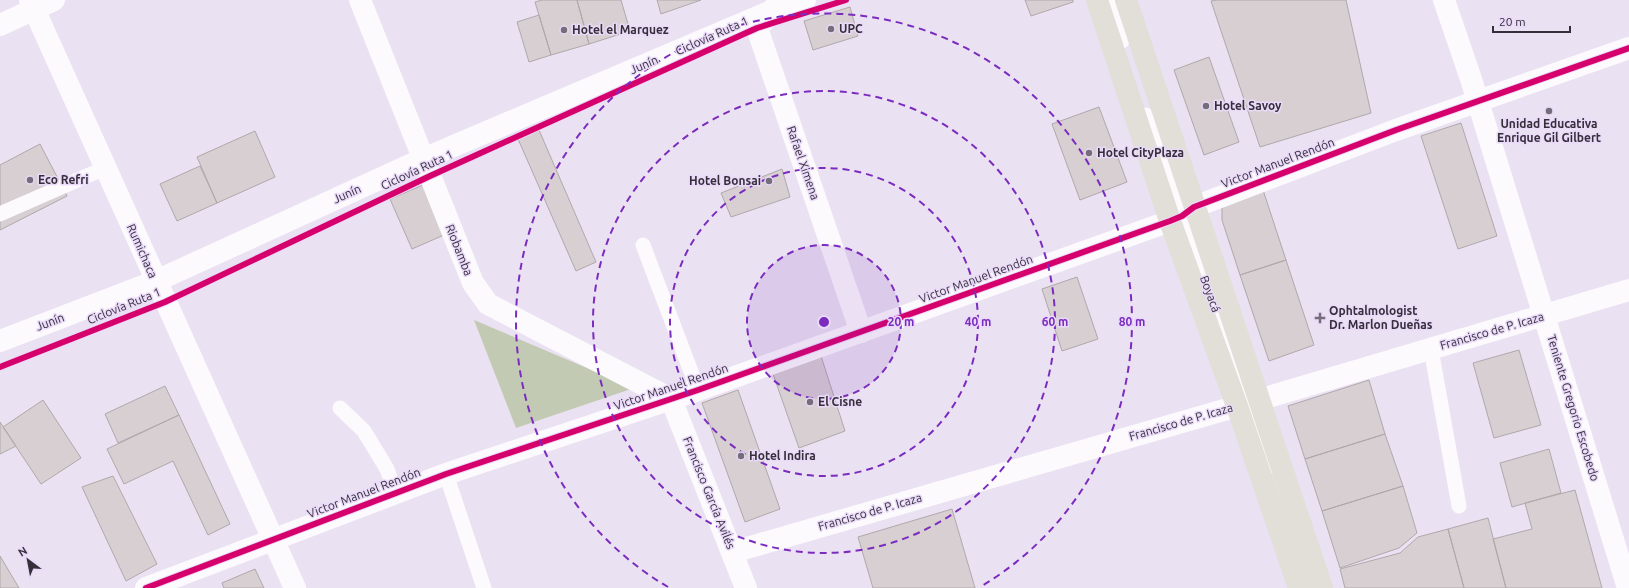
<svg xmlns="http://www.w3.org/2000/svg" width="1629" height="588" font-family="Ubuntu,sans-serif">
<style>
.green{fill:#c3cab3}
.building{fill:#d7cfd2;stroke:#b0a8aa}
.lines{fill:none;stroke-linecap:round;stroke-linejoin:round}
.service{stroke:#fcfafd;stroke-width:15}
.minor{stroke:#fcfafd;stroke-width:22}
.tertiary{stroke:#fcfafd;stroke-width:22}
.primary{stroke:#e2ded8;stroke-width:22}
.cycleway-casing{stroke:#eadaf9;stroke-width:8}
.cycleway{stroke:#d6006c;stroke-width:6}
.ring{fill:none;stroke:#7b2cbf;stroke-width:2;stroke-dasharray:7 5}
.poi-dot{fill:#746d7a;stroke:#eadaf9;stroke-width:1.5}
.labels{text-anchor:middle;stroke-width:3;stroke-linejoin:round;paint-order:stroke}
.poi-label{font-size:12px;font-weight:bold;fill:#352f3a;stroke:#eadaf9;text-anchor:start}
.street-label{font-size:12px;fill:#352f3a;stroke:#eadaf9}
.centre{fill:#7b2cbf;stroke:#eadaf9;stroke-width:2}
.ring-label{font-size:12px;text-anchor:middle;font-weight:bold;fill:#7b2cbf;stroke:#eadaf9;stroke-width:3;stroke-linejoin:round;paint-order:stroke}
</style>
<rect width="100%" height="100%" fill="#eae1f2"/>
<path class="green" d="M474,320L634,388L516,428Z"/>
<path class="building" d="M542,0H577L589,44L551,55L535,2Z
M577,0H621L630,31L589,44Z
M657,0H701L661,14Z
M1025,0H1073V2L1031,16Z
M1217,0H1346L1371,113L1260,147L1211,1Z
M850,7L858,36L813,50L804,21Z
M539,15L551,55L529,62L517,22Z
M1209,57L1239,142L1204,155L1174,70Z
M1099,107L1127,182L1080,200L1052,124Z
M1461,123L1497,236L1458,249L1421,136Z
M539,130L596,262L576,271L518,139Z
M255,131L275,177L217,203L197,157Z
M40,144L67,196L0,230V165Z
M200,166L217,203L177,221L160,184Z
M782,169L790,197L731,217L721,193Z
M423,185L444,235L412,249L390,199Z
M1263,190L1286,260L1240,275L1222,220V208L1230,201Z
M1286,260L1314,345L1269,361L1240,275Z
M1077,277L1098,339L1062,351L1042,289Z
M1519,350L1541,425L1494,438L1473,363Z
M821,356L845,431L799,448L773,374Z
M1369,380L1385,434L1305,459L1288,406Z
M165,386L179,415L118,443L105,414Z
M738,390L780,509L745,522L702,403Z
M43,400L81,458L41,484L3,427Z
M179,415L230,524L208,535L173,461L124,484L107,449Z
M0,422L16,446L0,454Z
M1385,434L1403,486L1322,511L1305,459Z
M1549,449L1561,493L1512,507L1500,463Z
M113,476L157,564L126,581L82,487Z
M1403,486L1417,533L1399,548L1340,568L1322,511Z
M1575,490L1602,588H1506L1493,539L1532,529L1525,503Z
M952,509L975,588H873L858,537Z
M1488,518L1506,588H1464L1448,529Z
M1448,529L1464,588H1345L1340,569L1400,553L1418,537Z
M0,556L19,588H0Z
M255,569L264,588H224L222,583Z"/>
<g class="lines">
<path class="service" d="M1109,0L1122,41
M1146,115L1270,466
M0,214L105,168
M643,245L698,390
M1431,349L1459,506
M340,408L364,431L387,469L396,494
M446,474L484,588"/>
<path class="minor" d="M1444,0L1471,79L1628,588
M775,7L776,9L757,28L861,332
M0,25L54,0
M733,552L1248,403L1629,290"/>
<path class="tertiary" d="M30,0L295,588
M360,0L473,283L488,304L671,399L746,588
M0,341L156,281L423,159L776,9L805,0
M146,588L446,474L698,390L1170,221L1182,216L1194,207L1396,130L1629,48"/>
<path class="primary" d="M1097,0L1170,221L1237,406L1299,588
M1126,0C1190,197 1257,392 1322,588"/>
<g class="cycleway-casing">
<path id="cycleway" d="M0,367L165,302L430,176L757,28L846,0
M146,588L446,474L698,390L1170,221L1182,216L1194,207L1396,130L1629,48"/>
</g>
<use href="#cycleway" class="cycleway"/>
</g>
<circle cx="824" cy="322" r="77" fill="#7b2cbf" fill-opacity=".12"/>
<g class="ring">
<circle cx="824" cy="322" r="77"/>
<circle cx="824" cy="322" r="154"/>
<circle cx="824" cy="322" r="231"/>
<path d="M668 587A308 308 0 1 1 980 587"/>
</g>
<g class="poi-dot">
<circle cx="831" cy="29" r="4"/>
<circle cx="564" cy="30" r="4"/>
<circle cx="1206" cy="106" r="4"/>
<circle cx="1549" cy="111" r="4"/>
<circle cx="1089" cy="153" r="4"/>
<circle cx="30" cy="180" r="4"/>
<circle cx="769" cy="181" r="4"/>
<path d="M1318 312h4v4h4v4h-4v4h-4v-4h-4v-4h4z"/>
<circle cx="810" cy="402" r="4"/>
<circle cx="741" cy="456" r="4"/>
</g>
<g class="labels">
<g class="poi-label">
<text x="839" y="33">UPC</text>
<text x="572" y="34">Hotel el Marquez</text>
<text x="1214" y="110">Hotel Savoy</text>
<text x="1549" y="128" text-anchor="middle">Unidad Educativa<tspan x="1549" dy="14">Enrique Gil Gilbert</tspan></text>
<text x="1097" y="157">Hotel CityPlaza</text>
<text x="38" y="184">Eco Refri</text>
<text x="761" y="185" text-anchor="end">Hotel Bonsai</text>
<text x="1329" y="315">Ophtalmologist<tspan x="1329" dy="14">Dr. Marlon Dueñas</tspan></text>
<text x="818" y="406">El Cisne</text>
<text x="749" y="460">Hotel Indira</text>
</g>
<g class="street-label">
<text transform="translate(712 36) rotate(-24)" y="4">Ciclovía Ruta 1</text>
<text transform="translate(644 65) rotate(-23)" y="4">Junín</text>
<text transform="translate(803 163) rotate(71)" y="4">Rafael Ximena</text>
<text transform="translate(1278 163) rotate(-21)" y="4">Victor Manuel Rendón</text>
<text transform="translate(417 170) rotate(-25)" y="4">Ciclovía Ruta 1</text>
<text transform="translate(347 194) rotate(-24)" y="4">Junín</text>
<text transform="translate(459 250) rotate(68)" y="4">Riobamba</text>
<text transform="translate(142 251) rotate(66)" y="4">Rumichaca</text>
<text transform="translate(976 279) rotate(-20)" y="4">Victor Manuel Rendón</text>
<text transform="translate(1210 294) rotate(70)" y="4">Boyacá</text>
<text transform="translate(124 306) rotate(-22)" y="4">Ciclovía Ruta 1</text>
<text transform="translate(50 322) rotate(-21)" y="4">Junín</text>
<text transform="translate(1492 331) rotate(-16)" y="4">Francisco de P. Icaza</text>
<text transform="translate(671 387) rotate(-19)" y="4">Victor Manuel Rendón</text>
<text transform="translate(1573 408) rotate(73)" y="4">Teniente Gregorio Escobedo</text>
<text transform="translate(1181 422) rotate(-16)" y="4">Francisco de P. Icaza</text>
<text transform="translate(364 493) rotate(-21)" y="4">Victor Manuel Rendón</text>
<text transform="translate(709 493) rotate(68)" y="4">Francisco García Avilés</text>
<text transform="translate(870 512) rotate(-16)" y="4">Francisco de P. Icaza</text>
</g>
</g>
<circle cx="824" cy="322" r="6" class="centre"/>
<g class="ring-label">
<text x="901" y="326">20 m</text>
<text x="978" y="326">40 m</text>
<text x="1055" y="326">60 m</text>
<text x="1132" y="326">80 m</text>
</g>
<g transform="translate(28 560) rotate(328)" stroke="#eadaf9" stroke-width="3" paint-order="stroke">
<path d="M0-3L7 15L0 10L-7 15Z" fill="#352f3a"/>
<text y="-6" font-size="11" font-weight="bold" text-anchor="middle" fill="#352f3a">N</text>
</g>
<path d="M1493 26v6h77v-6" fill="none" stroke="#352f3a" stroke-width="2"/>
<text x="1499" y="26" font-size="12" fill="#352f3a" stroke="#eadaf9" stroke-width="3" paint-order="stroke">20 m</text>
</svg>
